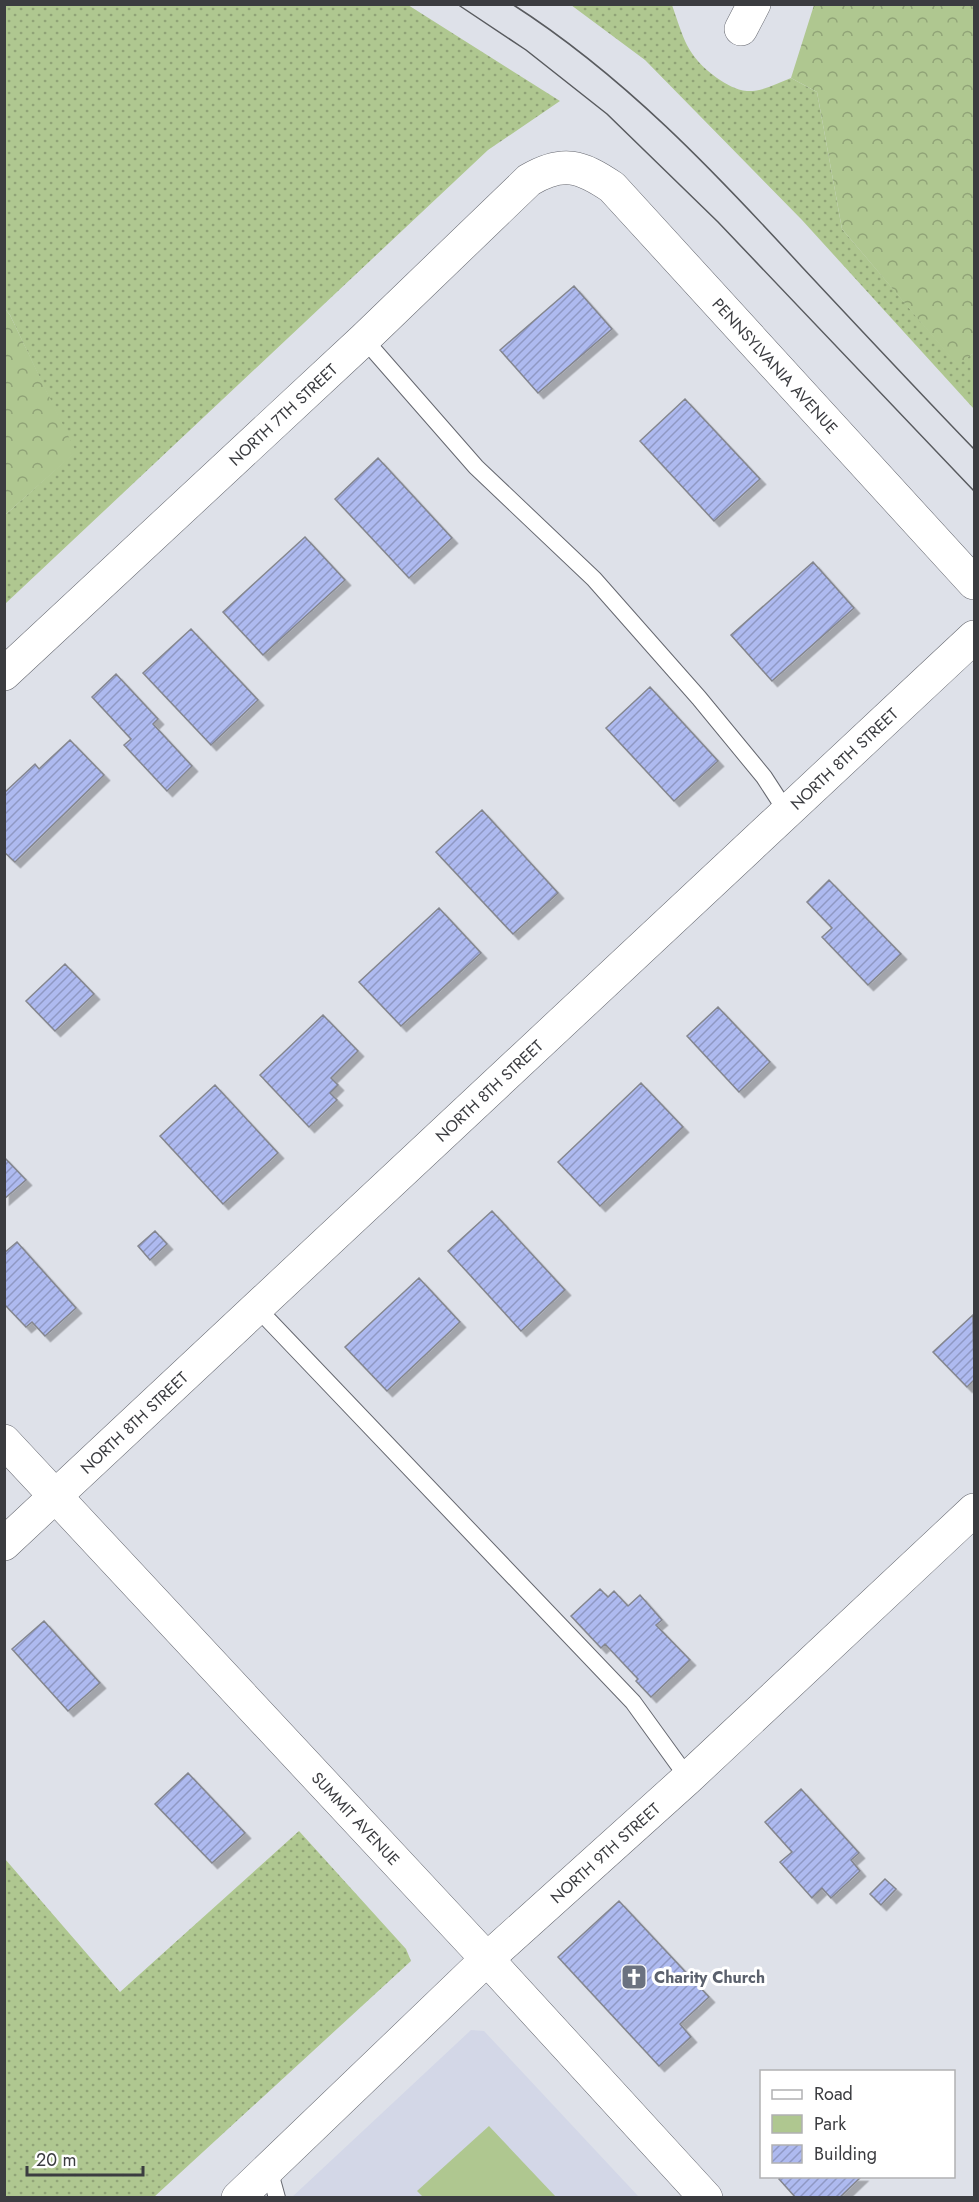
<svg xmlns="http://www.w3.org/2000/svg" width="979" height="2202" font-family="Jost,sans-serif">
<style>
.built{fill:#d3d7e7}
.grass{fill:url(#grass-dots)}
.forest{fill:url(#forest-crowns)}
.park{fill:#afc790}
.building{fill:url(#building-hatch);stroke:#84868e;stroke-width:1.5;filter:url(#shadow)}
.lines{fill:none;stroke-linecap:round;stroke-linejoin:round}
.service-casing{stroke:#666870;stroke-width:18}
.minor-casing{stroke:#666870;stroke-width:34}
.secondary-casing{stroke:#666870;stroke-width:34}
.service{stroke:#fff;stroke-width:16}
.minor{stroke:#fff;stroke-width:33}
.secondary{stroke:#fff;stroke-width:33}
.tram{stroke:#595b5f;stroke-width:1.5}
.labels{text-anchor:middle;stroke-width:6;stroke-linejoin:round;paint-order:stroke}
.street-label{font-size:16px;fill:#3b3c40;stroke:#fff}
.worship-label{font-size:16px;font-weight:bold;fill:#5b616d;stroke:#fff;text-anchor:start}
</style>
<defs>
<pattern id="grass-dots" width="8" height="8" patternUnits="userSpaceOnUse" patternTransform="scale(1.5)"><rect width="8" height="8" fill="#afc790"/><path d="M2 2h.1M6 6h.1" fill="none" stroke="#90a377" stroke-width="1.8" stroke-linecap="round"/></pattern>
<pattern id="forest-crowns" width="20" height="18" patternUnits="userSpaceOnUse" patternTransform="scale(1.5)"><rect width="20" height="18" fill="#afc790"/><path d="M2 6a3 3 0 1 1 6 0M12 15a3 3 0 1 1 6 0" fill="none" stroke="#90a377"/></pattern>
<pattern id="building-hatch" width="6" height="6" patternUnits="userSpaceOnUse" patternTransform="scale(1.5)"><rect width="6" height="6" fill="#aebaf0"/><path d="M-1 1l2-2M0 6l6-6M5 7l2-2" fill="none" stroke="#8f98c4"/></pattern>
<filter id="shadow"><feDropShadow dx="5.5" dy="5.5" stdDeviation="0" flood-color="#0004"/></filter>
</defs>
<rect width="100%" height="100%" fill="#dee1e9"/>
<path class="built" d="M471,2030L484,2031L639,2197L291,2198Z"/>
<path class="grass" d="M5,5H408L560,101L488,150L5,604V515L75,452L10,315L5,309Z
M571,5H672C684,39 686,55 717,78C726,84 736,90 747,91C762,92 778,83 791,78L817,92L842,229L957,364L974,353V409L802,220L645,60Z
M299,1831L406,1949L411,1961L154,2197H5V1859L120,1992Z"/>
<path class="forest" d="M814,5H974V353L957,365L842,229L817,92L791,78Z
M5,309L10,315L76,452L5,515Z"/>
<path class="park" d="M489,2126L556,2197H423L417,2191Z"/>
<path class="building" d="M574,286L612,329L538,393L500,350Z
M685,399L760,479L714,521L640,441Z
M378,458L452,538L409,578L335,499Z
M305,537L345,580L263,655L223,612Z
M813,562L854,608L772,681L731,635Z
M191,629L258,700L211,745L143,673Z
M116,674L158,719L153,724L192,766L167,791L124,745L131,739L92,697Z
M650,687L718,761L674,801L606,728Z
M70,740L104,775L15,862L4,852V793L35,764L39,769Z
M482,810L558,893L513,934L436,852Z
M829,880L901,954L868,985L822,937L832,928L807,902Z
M439,908L481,953L401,1026L359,982Z
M65,964L94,994L55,1031L26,1001Z
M718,1007L770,1062L739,1092L687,1036Z
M323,1015L358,1051L331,1078L338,1085L330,1093L337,1100L309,1127L260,1075Z
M641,1083L683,1127L600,1206L558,1162Z
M215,1085L278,1153L223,1204L160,1136Z
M4,1157L26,1180L4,1199Z
M492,1211L565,1290L521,1331L448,1251Z
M155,1231L167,1244L150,1260L138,1246Z
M17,1242L76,1308L45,1336L32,1322L26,1327L4,1304V1253Z
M419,1278L460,1322L387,1391L345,1347Z
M973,1315L974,1380L967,1387L933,1352Z
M600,1589L608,1597L614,1591L628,1606L640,1595L662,1620L656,1625L690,1660L651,1697L636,1681L638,1679L605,1644L601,1648L571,1616Z
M44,1621L100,1683L68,1711L12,1649Z
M188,1773L245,1833L212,1863L155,1804Z
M801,1789L859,1853L851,1860L860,1871L831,1898L822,1888L812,1898L780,1862L792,1852L765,1822Z
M885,1879L896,1889L881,1905L870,1894Z
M619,1901L709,1997L680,2024L691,2037L659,2066L558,1957Z
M782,2176H862L839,2198H796L779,2179Z"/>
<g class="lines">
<g class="service-casing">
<path id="service" d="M364,339L476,467L594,579L699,698L764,777L788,814
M258,1309L633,1702L688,1778
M269,2169L277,2198"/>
</g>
<g class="minor-casing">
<g id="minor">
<path d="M741,29L754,4"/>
<path id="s1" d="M4,674L364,339L529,180C563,160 581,166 612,187L974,583"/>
<path id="s2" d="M4,1441L487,1959L706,2198"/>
<path id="s3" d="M4,1544L974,637"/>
</g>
</g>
<g class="secondary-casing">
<g id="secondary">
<path id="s4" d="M238,2198L487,1959L688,1778L974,1510"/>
</g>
</g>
<use href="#service" class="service"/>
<use href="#minor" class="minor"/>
<use href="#secondary" class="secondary"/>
<path class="tram" d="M457,4L526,50L607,114L718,222L974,491
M512,4C623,75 714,171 802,267C859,328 916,389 974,449"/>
</g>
<defs>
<g id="church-square" transform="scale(1.35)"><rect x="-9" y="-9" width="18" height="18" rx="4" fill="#6b7280" stroke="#fff"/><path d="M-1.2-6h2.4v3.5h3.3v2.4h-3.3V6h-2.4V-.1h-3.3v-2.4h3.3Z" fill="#fff"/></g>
</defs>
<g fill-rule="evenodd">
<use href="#church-square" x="634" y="1977"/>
</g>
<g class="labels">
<g class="street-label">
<text dy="6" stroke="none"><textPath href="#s1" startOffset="1053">PENNSYLVANIA AVENUE</textPath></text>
<text dy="6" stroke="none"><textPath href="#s1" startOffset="381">NORTH 7TH STREET</textPath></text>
<text dy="6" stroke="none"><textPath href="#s3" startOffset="1150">NORTH 8TH STREET</textPath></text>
<text dy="6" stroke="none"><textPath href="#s3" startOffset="664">NORTH 8TH STREET</textPath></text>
<text dy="6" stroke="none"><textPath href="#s3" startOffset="178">NORTH 8TH STREET</textPath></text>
<text dy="6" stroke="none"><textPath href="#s2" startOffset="516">SUMMIT AVENUE</textPath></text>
<text dy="6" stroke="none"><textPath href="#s4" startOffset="504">NORTH 9TH STREET</textPath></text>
</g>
<g class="worship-label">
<text x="654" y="1983">Charity Church</text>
</g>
</g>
<rect width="979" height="2202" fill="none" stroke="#3b3c40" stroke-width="12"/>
<rect x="760" y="2070" width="195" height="108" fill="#ffffff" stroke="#b1b1b3" stroke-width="1.5"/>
<rect x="772" y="2090" width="30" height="9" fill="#ffffff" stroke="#b1b1b3" stroke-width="1.5"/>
<text x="814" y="2100" font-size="18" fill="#3b3c40">Road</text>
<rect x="772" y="2115" width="30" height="18" fill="#afc790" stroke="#b1b1b3" stroke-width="1.5"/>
<text x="814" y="2130" font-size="18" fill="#3b3c40">Park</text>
<rect x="772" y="2145" width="30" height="18" fill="url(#building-hatch)" stroke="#b1b1b3" stroke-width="1.5"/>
<text x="814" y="2160" font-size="18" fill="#3b3c40">Building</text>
<path d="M27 2166v9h116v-9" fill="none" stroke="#3b3c40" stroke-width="3"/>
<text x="36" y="2166" font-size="18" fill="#3b3c40" stroke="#ffffff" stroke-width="4.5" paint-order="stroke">20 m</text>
</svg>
